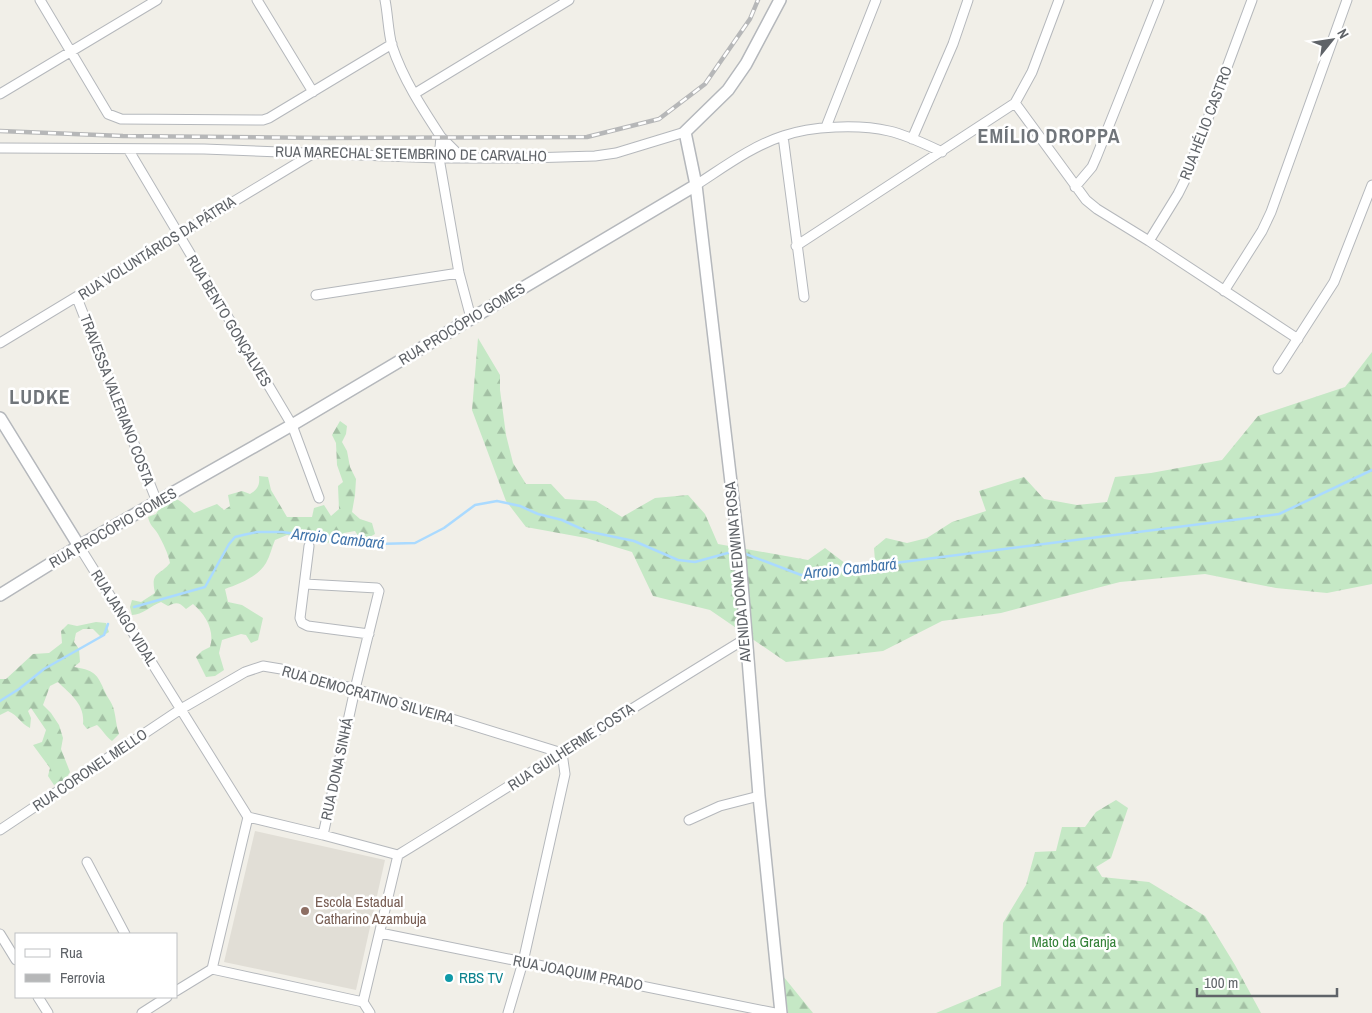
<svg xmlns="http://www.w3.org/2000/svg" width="1372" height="1013" font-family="'Archivo Narrow',sans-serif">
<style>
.education{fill:#e1ded6}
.forest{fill:url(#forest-firs)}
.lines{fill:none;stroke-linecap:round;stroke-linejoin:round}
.stream{stroke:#aadaff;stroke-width:2.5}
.minor-casing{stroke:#b5b8bc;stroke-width:11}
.tertiary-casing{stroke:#b5b8bc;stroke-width:14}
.minor{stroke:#fff;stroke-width:9}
.tertiary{stroke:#fff;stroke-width:11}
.rail-casing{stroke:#b6b7b8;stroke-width:4.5}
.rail{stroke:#fff;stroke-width:2.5;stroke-dasharray:8;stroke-linecap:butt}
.education-dot{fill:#8d6e63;stroke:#fff;stroke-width:2}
.culture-dot{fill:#0f9aa8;stroke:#fff;stroke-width:2}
.labels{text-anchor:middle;stroke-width:5;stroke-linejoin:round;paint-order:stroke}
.street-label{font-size:15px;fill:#5f6368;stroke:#fff}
.education-label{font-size:15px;fill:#785e54;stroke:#fff;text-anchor:start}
.park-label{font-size:15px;fill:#348238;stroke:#fff}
.culture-label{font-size:15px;fill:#0d838f;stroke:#fff;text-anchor:start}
.water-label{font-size:16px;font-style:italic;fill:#4174aa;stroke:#fff}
.district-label{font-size:20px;font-weight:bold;letter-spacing:1px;fill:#70757a;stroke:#fff}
</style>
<defs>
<pattern id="forest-firs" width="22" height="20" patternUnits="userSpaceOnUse" patternTransform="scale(1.25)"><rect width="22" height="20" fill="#c5e8c5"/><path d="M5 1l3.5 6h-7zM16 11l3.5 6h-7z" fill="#a3c0a4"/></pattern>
</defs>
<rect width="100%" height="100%" fill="#f1efe8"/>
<path class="education" d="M255,831L385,860L356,990L224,962Z"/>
<path class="forest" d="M478,338L500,375V390L506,435L513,463L526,484H551L565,499L596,501L622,517L655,498L688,495L705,514L718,544L808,560L825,548L854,570L876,574L874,548L886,538L907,543L927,538L952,522L986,511L979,491L1024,477L1044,499L1077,505L1107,502L1115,477L1151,473L1222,460L1258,416L1345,387L1372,352V584L1327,593L1276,588L1205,574L1120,582L1001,613L942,621L883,651L786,662L710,610L653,596L632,552L586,538L526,527L506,501L472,410Z
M340,421L347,426L346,434L342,442L347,451L350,467L356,479L355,495L352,512L360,519L372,523L375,534L366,539H360L355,531L344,533L338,542L321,543L314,540L287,535L275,540C272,547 270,556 266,563C258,577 239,584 225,589L228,602L242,605L263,618L258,640L251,643L246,635L241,634L222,640L219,653L224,670L215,676L206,677L196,657L202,651L210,647C215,631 206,615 193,604L186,609C179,602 176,602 168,606L161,602C152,605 142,615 132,615L130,607L132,600L141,602L155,593C150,571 160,576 170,563C168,553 163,543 158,534C153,526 150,526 148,517L156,514C171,489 177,498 194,513L217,504L224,510L230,506L228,495L242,491L250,494C258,489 260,485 259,476L268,477L271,490L287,517H312L314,508L324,505L331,516L339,509L338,486L343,482L337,465L336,443L332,435Z
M96,622L106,623L109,632L101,637L93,629H83L76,633L74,642L79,649L80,662L74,667C98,671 97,675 107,696C110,701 113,705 114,710C116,718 116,726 119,734L112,741C105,736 103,730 97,725L87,729L83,724C85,704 71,695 58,682L50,686L43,705L51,713L59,725L63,738L61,749L70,772L65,780L54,785L48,776L50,768L33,745L42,742L46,730L31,708L28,711L31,718L30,728C20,723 19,716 8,711L0,715V679H6L33,654L49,653L62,643L61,631L68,624L77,626Z
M1116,800L1128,808L1111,858L1096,867L1102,877L1149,882L1205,916L1235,965L1261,1013H936L1001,986L1003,923L1026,885L1035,852L1056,851L1062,827H1085L1096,812Z
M783,976L813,1013H788Z"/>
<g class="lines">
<path class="stream" d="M743,553L801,575L1279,514L1372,470
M134,607L205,587L229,544L235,537L243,535L257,532H282L318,537L355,536L377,544L415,543L444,528L475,505L497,501L520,506L538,514L562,520L586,531L634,541L678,560L695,562L735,551
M0,701L19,689L44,669L104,635L108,624"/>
<g class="minor-casing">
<path id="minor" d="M40,0L108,114L121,119L263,120L269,118L392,44
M257,0L313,92
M385,0C388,15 388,31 392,46C403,79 422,108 441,137L439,158L459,273L471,318
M0,94L157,0
M414,94L569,0
M1015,103L1086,200L1097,209L1149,241L1298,339
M826,127L876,0
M783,136L804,297
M441,137L462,158
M912,139L953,44L968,0
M0,148L204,149L439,158H529L595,156L616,153L685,132
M128,149L292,425L319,498
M696,185C724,167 752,146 783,136C811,126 859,124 889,131C907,135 925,144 942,152
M1075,187L1092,167L1096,158L1159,0
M1149,241L1178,194L1185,180L1252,0
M796,246L1015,103L1032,72L1059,0
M1224,291L1262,231L1271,212L1347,0
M316,295L459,273
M77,298L157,502
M0,343L314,153
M1278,369L1334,282L1372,185
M79,546L248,817
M309,546L300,618L302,623L308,626L369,634
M305,584L377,588L379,591L355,689L323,835
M689,820L720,806L759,796
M0,830L181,709L245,672L263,666L281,669L355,689L562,753L565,774L523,962L508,1013
M398,855L323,835L248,817L212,969L363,1002L398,855C514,784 628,710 745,639
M87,862L125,934
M380,933L775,1013
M0,934L16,960
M176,991L212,969
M38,997L48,1013
M363,1002L370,1013
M142,1013L167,997"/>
</g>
<g class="tertiary-casing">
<path id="tertiary" d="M780,0L746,64L728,90L685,132L696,185L740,559L759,796L781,1013
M0,418L79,546
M0,595L79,546L292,425L696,185"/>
</g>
<use href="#minor" class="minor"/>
<use href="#tertiary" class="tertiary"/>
<g class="rail-casing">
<path id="rail" d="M0,131L123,136L326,138L587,137L659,119L705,84L750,19L758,0"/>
</g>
<use href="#rail" class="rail"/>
</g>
<circle class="education-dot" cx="305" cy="911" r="5"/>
<circle class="culture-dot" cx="449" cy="978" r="5"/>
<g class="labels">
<g class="street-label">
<text transform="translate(1206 123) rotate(-69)" y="5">RUA HÉLIO CASTRO</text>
<text transform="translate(411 154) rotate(1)" y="5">RUA MARECHAL SETEMBRINO DE CARVALHO</text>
<text transform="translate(157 248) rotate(-32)" y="5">RUA VOLUNTÁRIOS DA PÁTRIA</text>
<text transform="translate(229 321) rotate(59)" y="5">RUA BENTO GONÇALVES</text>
<text transform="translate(462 324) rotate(-31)" y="5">RUA PROCÓPIO GOMES</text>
<text transform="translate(117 400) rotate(69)" y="5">TRAVESSA VALERIANO COSTA</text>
<text transform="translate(113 528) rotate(-30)" y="5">RUA PROCÓPIO GOMES</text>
<text transform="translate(738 572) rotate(-95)" y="5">AVENIDA DONA EDWINA ROSA</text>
<text transform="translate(124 618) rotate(58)" y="5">RUA JANGO VIDAL</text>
<text transform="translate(368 695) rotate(16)" y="5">RUA DEMOCRATINO SILVEIRA</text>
<text transform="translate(571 747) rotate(-33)" y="5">RUA GUILHERME COSTA</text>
<text transform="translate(337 769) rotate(-78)" y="5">RUA DONA SINHÁ</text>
<text transform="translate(90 770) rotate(-34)" y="5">RUA CORONEL MELLO</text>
<text transform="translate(578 973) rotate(11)" y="5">RUA JOAQUIM PRADO</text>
</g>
<g class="education-label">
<text x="315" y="907">Escola Estadual<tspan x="315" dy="17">Catharino Azambuja</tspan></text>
</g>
<g class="park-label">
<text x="1074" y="947">Mato da Granja</text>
</g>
<g class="culture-label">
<text x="459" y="983">RBS TV</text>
</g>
<g class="water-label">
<text transform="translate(338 538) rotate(6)" y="6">Arroio Cambará</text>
<text transform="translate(850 568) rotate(-6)" y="6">Arroio Cambará</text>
</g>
<g class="district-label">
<text x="1049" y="143">EMÍLIO DROPPA</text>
<text x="40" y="404">LUDKE</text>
</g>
</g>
<rect x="15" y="933" width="162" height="65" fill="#ffffff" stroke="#bfc1c3"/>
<rect x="25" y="949" width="25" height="8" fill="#ffffff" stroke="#bfc1c3"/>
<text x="60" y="958" font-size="15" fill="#5f6368">Rua</text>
<rect x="25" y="974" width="25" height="8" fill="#b6b7b8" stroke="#bfc1c3"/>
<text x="60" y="983" font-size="15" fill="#5f6368">Ferrovia</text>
<g transform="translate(1332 40) rotate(60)" stroke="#ffffff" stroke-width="4" paint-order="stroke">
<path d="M0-4L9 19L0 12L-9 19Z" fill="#5f6368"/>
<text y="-8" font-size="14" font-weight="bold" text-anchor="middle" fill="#5f6368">N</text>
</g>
<path d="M1197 988v8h140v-8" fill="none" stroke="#5f6368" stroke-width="2.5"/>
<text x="1204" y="988" font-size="15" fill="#5f6368" stroke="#ffffff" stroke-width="4" paint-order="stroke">100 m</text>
</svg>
